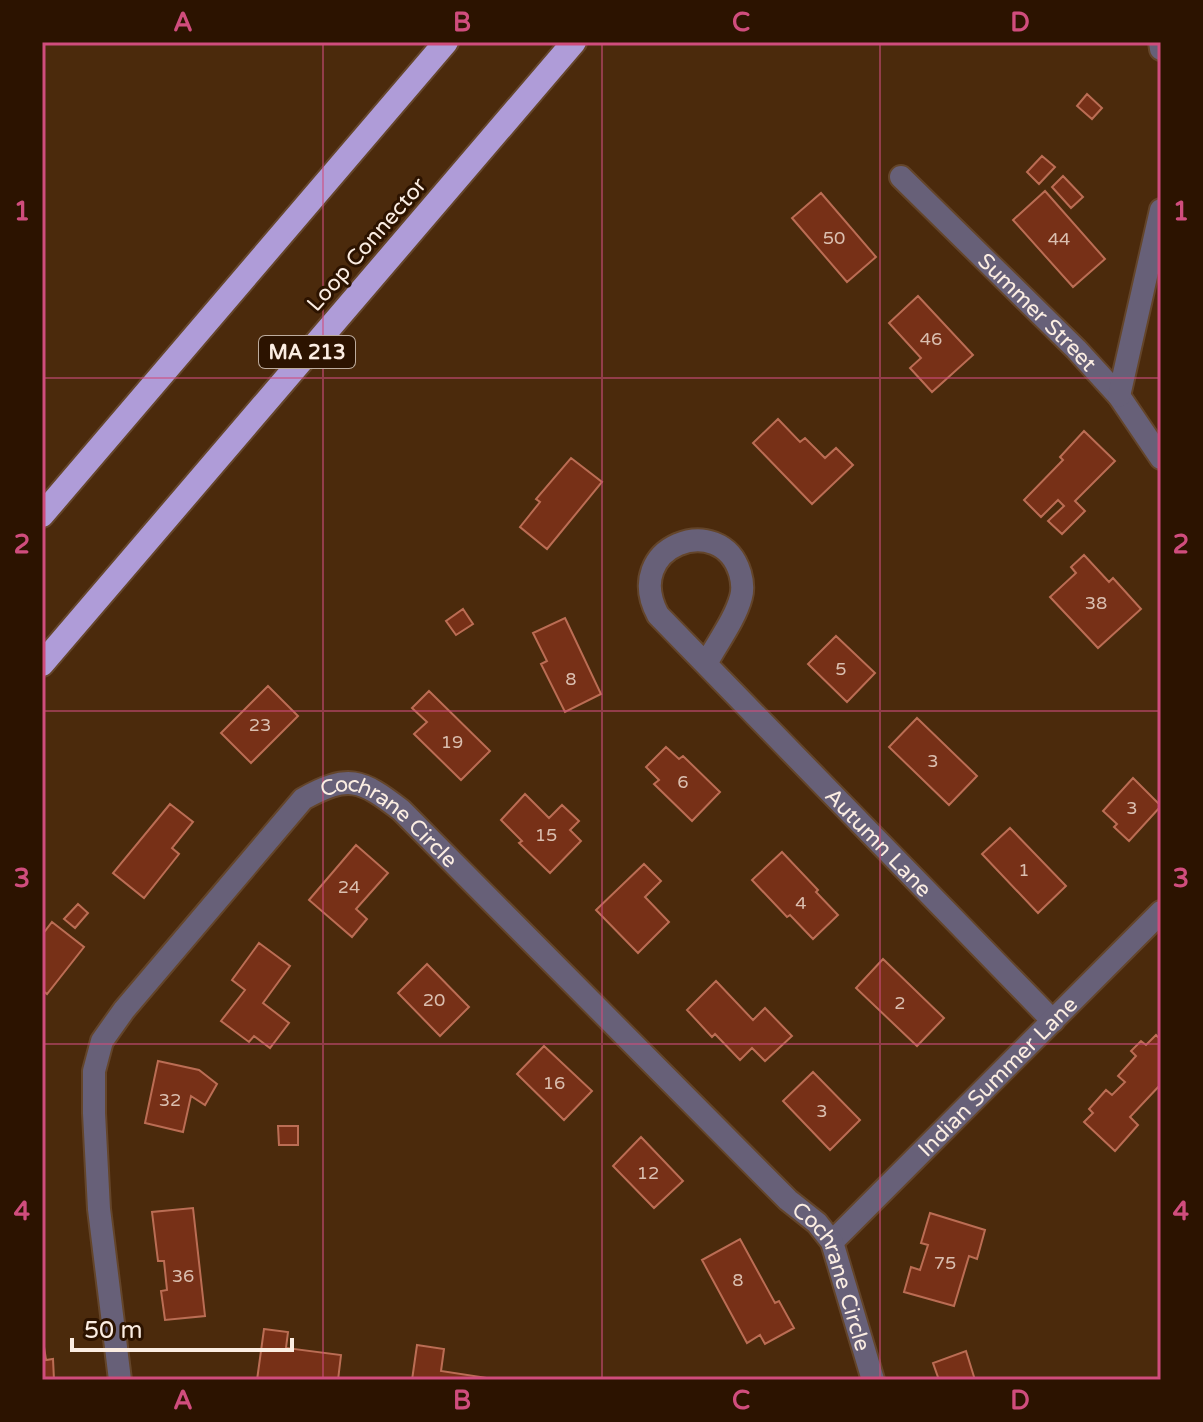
<svg xmlns="http://www.w3.org/2000/svg" width="1203" height="1422" font-family="'Varela Round',sans-serif">
<style>
.building{fill:#773017;stroke:#bb6d54;stroke-width:2}
.lines{fill:none;stroke-linecap:round;stroke-linejoin:round}
.minor-casing{stroke:#64452a;stroke-width:26}
.motorway-casing{stroke:#64452a;stroke-width:28}
.minor{stroke:#676078;stroke-width:22}
.motorway{stroke:#af9cd8;stroke-width:24}
.grid{fill:none;stroke:#d04d7d;stroke-width:2;stroke-opacity:0.55}
.labels{text-anchor:middle;stroke-width:6;stroke-linejoin:round;paint-order:stroke}
.number-label{font-size:18px;fill:#dabeaf}
.shield{fill:#2c1300;stroke:#bdac9e;stroke-width:2}
.shield-label{font-size:20px;font-weight:bold;fill:#fbede2}
.street-label{font-size:22px;fill:#fbede2;stroke:#2c1300}
.neatline{fill:none;stroke:#d04d7d;stroke-width:3}
.grid-label{font-size:26px;text-anchor:middle;font-weight:bold;fill:#d04d7d}
</style>
<rect width="100%" height="100%" fill="#4b2a0c"/>
<path class="building" d="M1087,94L1102,108L1092,119L1077,106Z
M1042,156L1055,167L1039,184L1027,172Z
M1063,176L1083,197L1071,208L1052,187Z
M1045,191L1105,259L1073,287L1013,220Z
M821,193L876,257L847,282L792,218Z
M918,296L973,355L932,392L910,368L921,358L889,323Z
M778,419L800,442L805,438L825,458L836,448L853,465L812,504L753,443Z
M1084,431L1115,461L1075,501L1085,511L1062,534L1048,521L1064,506L1058,500L1041,517L1024,500L1063,460L1060,457Z
M571,458L602,482L547,549L520,527L540,502L536,499Z
M1084,555L1109,582L1113,578L1141,609L1098,648L1050,597L1076,573L1071,567Z
M463,609L473,624L456,635L446,621Z
M565,618L601,694L565,712L541,664L547,661L533,633Z
M836,636L875,673L847,702L808,664Z
M268,686L298,716L251,763L221,733Z
M429,691L490,751L461,780L414,734L427,722L412,708Z
M917,718L977,776L949,805L889,747Z
M666,747L679,759L683,756L720,792L692,821L654,784L659,780L646,767Z
M1133,778L1161,806L1129,841L1114,827L1117,824L1103,811Z
M525,794L549,818L562,805L579,821L570,830L581,841L550,873L519,843L522,841L501,820Z
M170,804L193,822L172,848L179,854L144,898L113,873Z
M1010,828L1066,886L1038,913L982,854Z
M356,845L388,873L356,909L367,919L352,937L309,900Z
M782,852L818,890L816,892L838,915L813,939L790,915L787,917L752,880Z
M644,864L661,881L645,897L669,922L638,953L596,910Z
M78,904L88,913L75,928L64,919Z
M52,922L84,947L47,994L42,990V935Z
M259,943L290,966L263,1003L289,1023L270,1048L254,1036L249,1042L221,1021L245,990L232,980Z
M883,959L944,1018L917,1046L856,988Z
M427,964L469,1007L440,1036L398,993Z
M716,981L753,1020L765,1008L792,1036L765,1061L752,1048L740,1060L715,1034L712,1037L687,1010Z
M1156,1035L1161,1040V1084L1130,1117L1138,1125L1115,1151L1084,1122L1093,1113L1089,1109L1106,1090L1112,1095L1125,1082L1118,1076L1136,1056L1131,1051L1141,1041L1146,1045Z
M544,1046L592,1091L564,1120L517,1074Z
M158,1061L199,1070L217,1084L205,1105L191,1096L183,1132L145,1123Z
M813,1072L860,1120L830,1150L783,1101Z
M278,1126H298V1145H279Z
M641,1137L683,1181L654,1208L613,1166Z
M193,1208L205,1316L165,1320L161,1291L167,1290L164,1261H158L152,1212Z
M930,1213L985,1230L977,1259L969,1256L954,1306L904,1292L911,1267L920,1270L928,1245L921,1243Z
M740,1239L775,1303L779,1301L794,1328L765,1344L760,1335L747,1343L702,1260Z
M264,1329L288,1332L286,1348L341,1355L338,1380H257Z
M42,1334L46,1360L53,1359L54,1380H42Z
M417,1345L444,1349L441,1371L487,1378L486,1380H412Z
M966,1351L975,1380H939L933,1363Z"/>
<g class="lines">
<g class="minor-casing">
<g id="minor">
<path d="M1160,42L1161,49"/>
<path id="s1" d="M901,177L1076,349L1119,396L1161,458"/>
<path d="M1119,396L1161,210"/>
<path id="s2" d="M706,664C717,643 735,620 741,597C743,590 742,580 740,573C721,510 621,546 658,615L1053,1021"/>
<path id="s3" d="M832,1242L1161,912"/>
<path id="s4" d="M120,1380L99,1209L94,1113V1071L102,1041L124,1010L303,799C348,774 361,779 401,810L788,1200L817,1223L832,1242L873,1380"/>
</g>
</g>
<g class="motorway-casing">
<path id="motorway" d="M42,515L446,42
M42,664L574,42"/>
</g>
<use href="#minor" class="minor"/>
<use href="#motorway" class="motorway"/>
</g>
<path class="grid" d="M323,42V1380M602,42V1380M880,42V1380M42,378H1161M42,711H1161M42,1044H1161"/>
<g class="labels">
<g class="number-label">
<text x="834" y="244">50</text>
<text x="1059" y="245">44</text>
<text x="931" y="345">46</text>
<text x="1096" y="609">38</text>
<text x="841" y="675">5</text>
<text x="571" y="685">8</text>
<text x="260" y="731">23</text>
<text x="452" y="748">19</text>
<text x="933" y="767">3</text>
<text x="683" y="788">6</text>
<text x="1132" y="814">3</text>
<text x="546" y="841">15</text>
<text x="1024" y="876">1</text>
<text x="349" y="893">24</text>
<text x="801" y="909">4</text>
<text x="434" y="1006">20</text>
<text x="900" y="1009">2</text>
<text x="554" y="1089">16</text>
<text x="170" y="1106">32</text>
<text x="822" y="1117">3</text>
<text x="648" y="1179">12</text>
<text x="945" y="1269">75</text>
<text x="183" y="1282">36</text>
<text x="738" y="1286">8</text>
</g>
<rect class="shield" x="259" y="336" width="96" height="32" rx="6"/>
<g class="shield-label">
<text x="307" y="359">MA 213</text>
</g>
<g class="street-label">
<text transform="translate(366 244) rotate(-49)" y="8">Loop Connector</text>
<text dy="8" stroke="none"><textPath href="#s1" startOffset="192">Summer Street</textPath></text>
<text dy="8" stroke="none"><textPath href="#s4" startOffset="758">Cochrane Circle</textPath></text>
<text dy="8" stroke="none"><textPath href="#s2" startOffset="578">Autumn Lane</textPath></text>
<text dy="8" stroke="none"><textPath href="#s3" startOffset="234">Indian Summer Lane</textPath></text>
<text dy="8" stroke="none"><textPath href="#s4" startOffset="1406">Cochrane Circle</textPath></text>
</g>
</g>
<rect width="1203" height="1422" fill="none" stroke="#2c1300" stroke-width="88"/>
<path d="M72 1338v12h220v-12" fill="none" stroke="#fbede2" stroke-width="4"/>
<text x="84" y="1338" font-size="24" fill="#fbede2" stroke="#2c1300" stroke-width="6" paint-order="stroke">50 m</text>
<rect x="44" y="44" width="1115" height="1334" class="neatline"/>
<g class="grid-label">
<text x="183" y="31">A</text>
<text x="462" y="31">B</text>
<text x="741" y="31">C</text>
<text x="1020" y="31">D</text>
<text x="22" y="220">1</text>
<text x="1181" y="220">1</text>
<text x="22" y="553">2</text>
<text x="1181" y="553">2</text>
<text x="22" y="887">3</text>
<text x="1181" y="887">3</text>
<text x="22" y="1220">4</text>
<text x="1181" y="1220">4</text>
<text x="183" y="1409">A</text>
<text x="462" y="1409">B</text>
<text x="741" y="1409">C</text>
<text x="1020" y="1409">D</text>
</g>
</svg>
